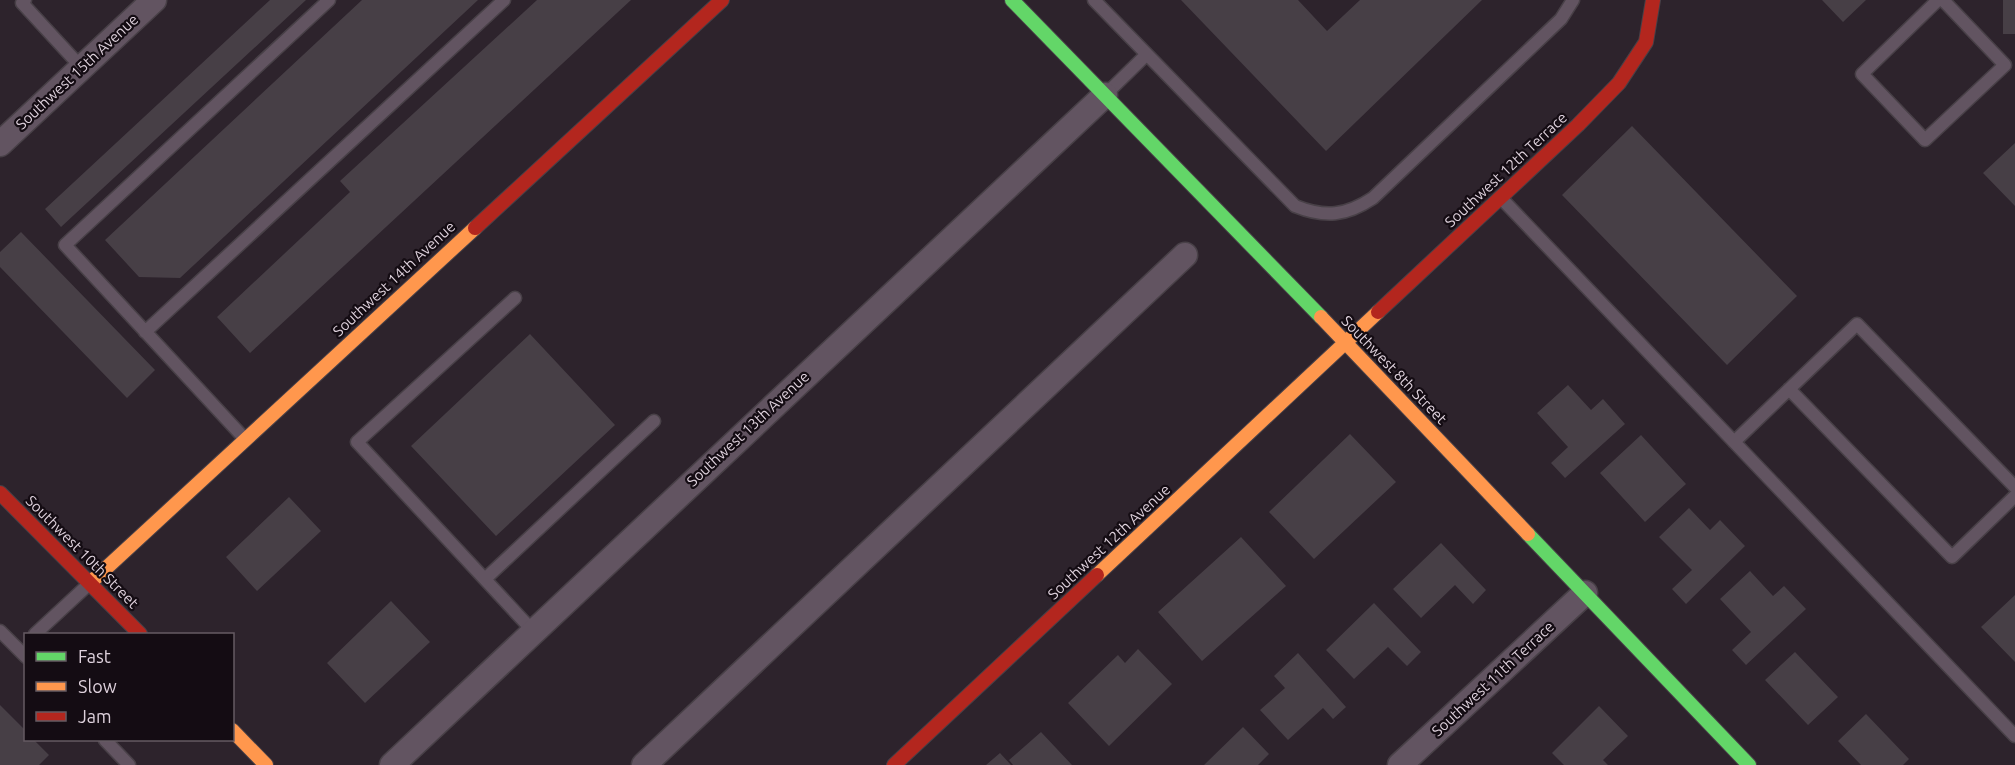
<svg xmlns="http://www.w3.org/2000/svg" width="2015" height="765" font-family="Ubuntu,sans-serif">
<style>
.building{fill:#473f46}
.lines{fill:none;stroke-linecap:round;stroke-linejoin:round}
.lane-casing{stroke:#484047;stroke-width:15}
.street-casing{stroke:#484047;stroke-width:27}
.fast-casing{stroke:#484047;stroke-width:16}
.slow-casing{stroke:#484047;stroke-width:16}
.jam-casing{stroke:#484047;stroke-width:16}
.lane{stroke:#625461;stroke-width:12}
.street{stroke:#625461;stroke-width:24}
.fast{stroke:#63d668;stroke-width:14}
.slow{stroke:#ff974d;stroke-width:14}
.jam{stroke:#b3261e;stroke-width:14}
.labels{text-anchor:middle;stroke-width:4.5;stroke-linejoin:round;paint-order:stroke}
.street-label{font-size:15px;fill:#ded1dc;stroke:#140c13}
</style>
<rect width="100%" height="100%" fill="#2d232c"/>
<path class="building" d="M270,0H306L61,227L45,209Z
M362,0H478L180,278L139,277L105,240Z
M537,0H631L250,353L217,317L350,192L340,181Z
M1181,0H1298L1327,31L1360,0H1482L1326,151Z
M1822,0H1866L1843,22Z
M2003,0H2015V34H2003Z
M1632,126L1797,296L1727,365L1562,195Z
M2015,143V206L1983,173Z
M21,232L155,370L127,398L0,267V252Z
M530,334L615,425L496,536L411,446Z
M1568,385L1591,410L1603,399L1625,424L1565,478L1551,463L1568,447L1537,413Z
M1350,434L1396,482L1314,559L1269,512Z
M1641,435L1686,484L1645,522L1600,473Z
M289,497L321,531L257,591L226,557Z
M1689,508L1710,530L1720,520L1745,546L1686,604L1672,589L1692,570L1659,537Z
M1241,537L1286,586L1202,661L1158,612Z
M1441,543L1486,590L1473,604L1455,585L1421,618L1393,589Z
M1750,571L1773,596L1784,586L1806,609L1746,665L1732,650L1751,632L1720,599Z
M2015,595V662L1981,627Z
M391,601L430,642L365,703L327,663Z
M1374,603L1421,652L1407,666L1388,647L1354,679L1326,650Z
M1138,649L1172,684L1109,746L1068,703L1118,655L1125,663Z
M1795,652L1838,697L1808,725L1765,680Z
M1298,653L1346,707L1333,719L1323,708L1288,740L1260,710L1285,688L1274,676Z
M0,705L26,731V740H34L49,755L39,765H0Z
M1599,706L1628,736L1603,760L1608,765H1564L1552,753Z
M1866,714L1909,759L1903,765H1861L1838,741Z
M1243,727L1269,754L1258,765H1204Z
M1041,732L1072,765H1013L1009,760Z
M1000,753L1011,765H986Z"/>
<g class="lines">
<g class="lane-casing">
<path id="lane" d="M25,0L22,3L82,68
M1094,0L1295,206C1325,218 1346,216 1373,198L1561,19L1573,0
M1938,0L1862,74L1925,140L2005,65L1943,0
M1106,94L1146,55
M1502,199L2015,736
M515,298L357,442L533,631
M145,332L504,0
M1789,389L1952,557L2015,496
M244,438L65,245L329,0
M1734,442L1857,324L2015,487
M485,579L654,421
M0,631L26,657
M35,634L89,584
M105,740L129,765"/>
</g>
<g class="street-casing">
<path id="street" d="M0,144L154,0
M392,765L1105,95
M644,765L1185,255
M1400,765L1585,593"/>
</g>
<g class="fast-casing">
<path id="fast" d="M1012,0L1321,317
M1528,534L1749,765"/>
</g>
<g class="slow-casing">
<path id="slow" d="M1321,317L1528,534
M1097,575L1378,312
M90,583L475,228
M232,730L266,765"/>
</g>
<g class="jam-casing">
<path id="jam" d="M475,228L722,0
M1378,312L1578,125L1619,83L1646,42L1653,0
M0,493L140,634
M894,765L1097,575"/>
</g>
<use href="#lane" class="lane"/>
<use href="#street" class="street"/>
<use href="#fast" class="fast"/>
<use href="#slow" class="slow"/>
<use href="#jam" class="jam"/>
</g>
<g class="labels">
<g class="street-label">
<text transform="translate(77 72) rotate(-43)" y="5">Southwest 15th Avenue</text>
<text transform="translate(1506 170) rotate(-43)" y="5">Southwest 12th Terrace</text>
<text transform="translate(394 279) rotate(-43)" y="5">Southwest 14th Avenue</text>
<text transform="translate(1394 370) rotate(46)" y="5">Southwest 8th Street</text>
<text transform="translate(748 429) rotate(-43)" y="5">Southwest 13th Avenue</text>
<text transform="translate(1109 542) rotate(-43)" y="5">Southwest 12th Avenue</text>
<text transform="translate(82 552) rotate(45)" y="5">Southwest 10th Street</text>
<text transform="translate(1493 679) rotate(-43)" y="5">Southwest 11th Terrace</text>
</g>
</g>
<rect x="24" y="633" width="210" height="108" fill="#140c13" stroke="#655b63" stroke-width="1.5"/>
<rect x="36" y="652" width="30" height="9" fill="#63d668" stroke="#655b63" stroke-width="1.5"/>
<text x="78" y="663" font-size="18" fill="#ded1dc">Fast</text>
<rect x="36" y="682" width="30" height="9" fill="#ff974d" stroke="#655b63" stroke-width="1.5"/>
<text x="78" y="693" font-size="18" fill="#ded1dc">Slow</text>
<rect x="36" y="712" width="30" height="9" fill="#b3261e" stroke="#655b63" stroke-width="1.5"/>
<text x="78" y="723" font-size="18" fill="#ded1dc">Jam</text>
</svg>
